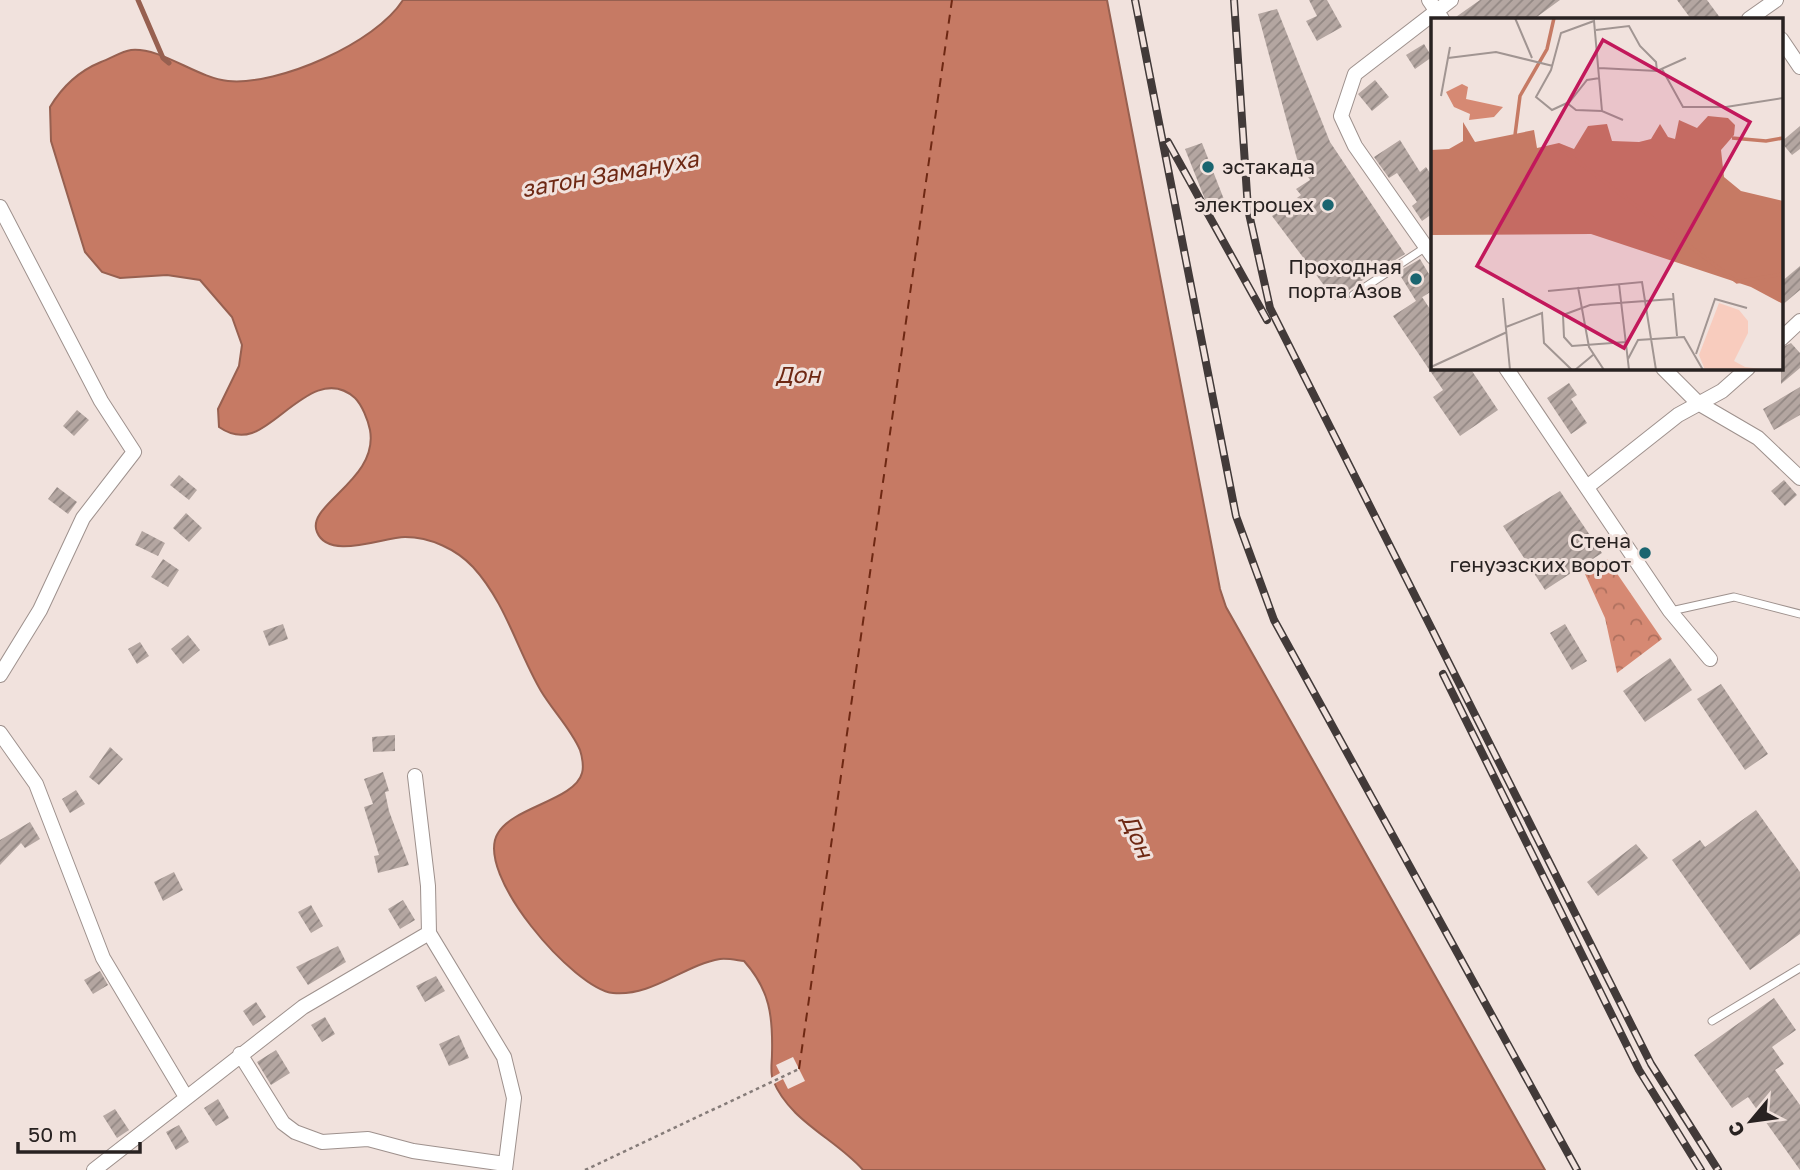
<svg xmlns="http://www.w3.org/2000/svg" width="1800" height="1170" font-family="'Golos Text',sans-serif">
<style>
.forest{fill:url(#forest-crowns)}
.water{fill:#c67a64;stroke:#976050;stroke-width:2}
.pier{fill:#f1e2dd}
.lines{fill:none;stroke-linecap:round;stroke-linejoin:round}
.stream{stroke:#976050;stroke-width:5}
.ferry{stroke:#6e2813;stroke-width:2;stroke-dasharray:9 7;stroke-linecap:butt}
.building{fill:url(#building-hatch)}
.lane-casing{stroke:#9e918d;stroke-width:9}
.street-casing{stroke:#9e918d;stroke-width:16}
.path{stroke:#867c79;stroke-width:2.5;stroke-dasharray:3.5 3.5;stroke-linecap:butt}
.lane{stroke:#fff;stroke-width:7}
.street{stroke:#fff;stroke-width:14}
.rail-casing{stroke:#423a39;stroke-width:8}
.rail{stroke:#f1e2dd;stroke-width:5;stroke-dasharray:16;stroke-linecap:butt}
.poi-dot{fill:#1a6570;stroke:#f1e2dd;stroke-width:2.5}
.labels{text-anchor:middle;stroke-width:6;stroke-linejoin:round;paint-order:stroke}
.poi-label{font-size:21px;fill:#282221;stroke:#f1e2dd;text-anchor:end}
.water-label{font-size:23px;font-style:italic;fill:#6e2813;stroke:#f1e2dd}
.inset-river{fill:none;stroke:#c67a64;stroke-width:3.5}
.inset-road{fill:none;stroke:#a19592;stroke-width:2}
.view{fill:#c2185b;fill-opacity:0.15;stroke:#c2185b;stroke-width:3.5}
.inset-edge{fill:none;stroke:#282221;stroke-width:3.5}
</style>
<defs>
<pattern id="forest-crowns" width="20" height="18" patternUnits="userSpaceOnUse" patternTransform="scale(1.75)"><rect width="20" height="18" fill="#d68973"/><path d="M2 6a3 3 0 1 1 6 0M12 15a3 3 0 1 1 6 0" fill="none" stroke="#ae705e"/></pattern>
<pattern id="building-hatch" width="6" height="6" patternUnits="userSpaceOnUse" patternTransform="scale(1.75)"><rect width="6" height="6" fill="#b4a6a1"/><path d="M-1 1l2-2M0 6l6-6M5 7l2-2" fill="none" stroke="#928783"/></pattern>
</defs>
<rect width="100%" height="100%" fill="#f1e2dd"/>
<path class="forest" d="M1607,559L1662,639L1617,673L1605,618L1585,574Z"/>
<path class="water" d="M403,0H1107L1220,589L1226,607L1545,1170H863C836,1139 789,1121 773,1080C770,1073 772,1062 772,1054C773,1016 770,990 744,961C736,960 727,958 720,959C684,965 652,997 613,993C574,989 473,873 498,833C513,807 575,800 582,773C584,767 582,756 580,750C571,729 553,711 541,691C517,650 506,603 473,567C456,549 430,537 405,537C383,537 329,561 317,532C305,505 379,480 370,430C368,420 362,405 355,398C319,365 281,424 252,433C240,437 229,434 219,427L218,409L239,366L242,345L232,317L200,280L167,275L120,278L102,272L85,252L51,141L50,107C62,87 79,71 101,62C110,59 122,51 131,50C161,47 197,78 228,81C278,86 376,43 403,0Z"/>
<path class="pier" d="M793,1057L805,1081L788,1089L783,1079L772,1085L769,1079L780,1073L776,1065Z"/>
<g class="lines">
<path class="stream" d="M138,0L163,58L169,63"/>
<path class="ferry" d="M799,1069L952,0"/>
</g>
<path class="building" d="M1309,0H1327L1342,27L1317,41L1306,21L1317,16Z
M1480,0H1560L1534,19H1453Z
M1677,0H1707L1721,19H1691Z
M1277,9L1330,142L1405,254L1392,262L1391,260L1335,300L1272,216L1301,195L1296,189L1310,180L1297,159L1258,14Z
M1424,44L1432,57L1415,69L1406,55Z
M1375,80L1389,97L1372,111L1358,94Z
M1800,126V149L1792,155L1781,142Z
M1400,140L1420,172L1426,167L1432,176V214L1422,221L1412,206L1417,202L1397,173L1389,178L1374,157Z
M1202,143L1225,202L1208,207L1185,149Z
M1420,259L1432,279V291L1416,301L1398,272Z
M1800,266V290L1781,306V282Z
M1422,297L1432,312V368H1470L1498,410L1460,436L1433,397L1443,390L1393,316Z
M1791,343L1800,353V368L1781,384V348Z
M1569,383L1577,395L1571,399L1587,423L1571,434L1547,398Z
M1800,387V415L1774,430L1763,409Z
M77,410L89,420L74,436L63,426Z
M179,475L197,490L189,500L170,485Z
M1784,480L1797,495L1785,506L1771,491Z
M57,487L77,502L68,514L48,499Z
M1560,491L1602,553L1545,590L1503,526Z
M186,513L202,528L189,542L173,528Z
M142,531L165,543L158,556L135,545Z
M163,559L179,570L168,587L151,577Z
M283,624L288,639L269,646L263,631Z
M1565,624L1587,661L1572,670L1550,633Z
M188,635L200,650L183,664L171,649Z
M140,642L149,656L137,664L128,649Z
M1670,658L1692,690L1645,722L1623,691Z
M1721,684L1768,754L1745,770L1697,699Z
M395,735V751L373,752L372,737Z
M110,747L123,759L99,785L89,777Z
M383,772L389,791L385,792L389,811L409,865L378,873L374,856L379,855L364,807L373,804L364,779Z
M76,790L85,804L70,813L62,799Z
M1756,810L1800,872V934L1750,970L1672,860L1700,840L1705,847Z
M30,822L40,839L25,848L21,843L0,865V840Z
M1636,844L1648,858L1598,896L1587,882Z
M174,872L183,890L163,901L154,882Z
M403,900L415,920L400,929L388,909Z
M311,905L323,926L311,933L298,912Z
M338,946L346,962L308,985L296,967Z
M100,971L108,985L93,994L84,980Z
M436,976L445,991L425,1002L416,986Z
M1774,998L1796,1030L1772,1047L1784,1064L1775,1070L1800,1105V1170L1748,1097L1732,1108L1694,1055Z
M256,1002L266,1017L253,1026L243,1011Z
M325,1017L335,1034L322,1042L311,1025Z
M459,1035L469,1058L449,1066L439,1044Z
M276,1050L290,1073L271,1085L257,1062Z
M218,1099L229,1118L216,1126L204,1108Z
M115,1109L129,1130L117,1138L103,1116Z
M179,1125L189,1142L176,1150L166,1132Z"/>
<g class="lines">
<g class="lane-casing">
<path id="lane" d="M1353,295L1426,247
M1671,611L1734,597L1800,614
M1712,1021L1800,968"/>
</g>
<g class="street-casing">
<path id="street" d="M1429,0L1442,19
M1749,19L1776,0
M1781,39L1800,67
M0,207L101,401L134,452L83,518L40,610L0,675
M1433,257L1355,146L1341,116L1355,74L1451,0
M1781,339L1800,321
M1506,368L1670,611L1710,659
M1663,368L1698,403L1758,438L1800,478
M1587,487L1678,415L1722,391L1748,368
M0,733L36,784L103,958L186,1097
M415,776L428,886L429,933L504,1057L514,1098L505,1170
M240,1054L283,1123L295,1132L322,1142L368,1139L413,1151L505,1164
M94,1170L303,1007L429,933"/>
</g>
<path class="path" d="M585,1170L799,1069"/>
<use href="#lane" class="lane"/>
<use href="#street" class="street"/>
<g class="rail-casing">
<path id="rail" d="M1135,0L1236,516L1274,620L1577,1170
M1234,0L1248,209L1270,308L1651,1064L1718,1170
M1168,142L1267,320
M1443,674L1639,1070L1701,1170"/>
</g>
<use href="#rail" class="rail"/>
</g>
<g class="poi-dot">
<circle cx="1208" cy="167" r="7"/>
<circle cx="1328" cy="205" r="7"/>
<circle cx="1416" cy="279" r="7"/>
<circle cx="1645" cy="553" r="7"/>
</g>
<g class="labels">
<g class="poi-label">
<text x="1222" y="174" text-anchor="start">эстакада</text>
<text x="1314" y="212">электроцех</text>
<text x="1402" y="274">Проходная<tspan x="1402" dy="24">порта Азов</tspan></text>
<text x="1631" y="548">Стена<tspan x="1631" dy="24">генуэзских ворот</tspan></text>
</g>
<g class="water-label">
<text transform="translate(610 174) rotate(-10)" y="8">затон Замануха</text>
<text x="798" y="383">Дон</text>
<text transform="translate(1137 836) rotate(66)" y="8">Дон</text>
</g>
</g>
<g transform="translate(1431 18)">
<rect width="352" height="352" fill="#f1e2dd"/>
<path d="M288,285L308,292L317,303V315L303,343L314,349L339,352H274L268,337Z" fill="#f8ccbe"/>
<path d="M31,66L37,69L35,81L72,89L63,99L38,102L39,96L23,89L15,74Z" fill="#d68973"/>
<path d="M277,98L297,100L304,107L303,117L290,132L293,159L310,173L352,183V286L320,269L160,216L0,217V132L18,131L32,123V104L44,124L103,112L106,130L128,125L143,131L157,108L176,106L181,123L208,124L220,121L229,106L237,119L244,121L248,102L266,110Z" fill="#c67a64"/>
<path class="inset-river" d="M84,117L89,78L116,31L123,0M301,120L335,123L352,120M129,130L306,264L352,256"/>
<path class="inset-road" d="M84,0L101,40M165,12L198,8L209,28L225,44L226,53M17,40L65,34L122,48M168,50L226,53L255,40M231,51L252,89H295L352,80M10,78L19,29M137,86L156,62L169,60M171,93L163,3L130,15L120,52L105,79L121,92L136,85L145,92L171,93L192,102M188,266L198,352M147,269L158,329L173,352M117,273L211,264L225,352M242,275L246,318M72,280L79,352M75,309L111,295L113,325L141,352M195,324L141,328L133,319L132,297L159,287L242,281M265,336L284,281L316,290M197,341L207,322L253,319L272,352M0,349L76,314M144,352L162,337"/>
<path class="view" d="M172,22L319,104L193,330L46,248Z"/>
<rect width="352" height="352" class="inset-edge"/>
</g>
<g transform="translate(1751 1121) rotate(241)" stroke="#f1e2dd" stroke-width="5" paint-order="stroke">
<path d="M0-5L12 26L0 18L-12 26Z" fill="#282221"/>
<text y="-10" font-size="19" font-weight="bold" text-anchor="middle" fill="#282221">С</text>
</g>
<path d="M18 1142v10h122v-10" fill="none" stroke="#282221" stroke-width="3.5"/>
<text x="28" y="1142" font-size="21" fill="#282221" stroke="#f1e2dd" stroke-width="5" paint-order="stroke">50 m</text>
</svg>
